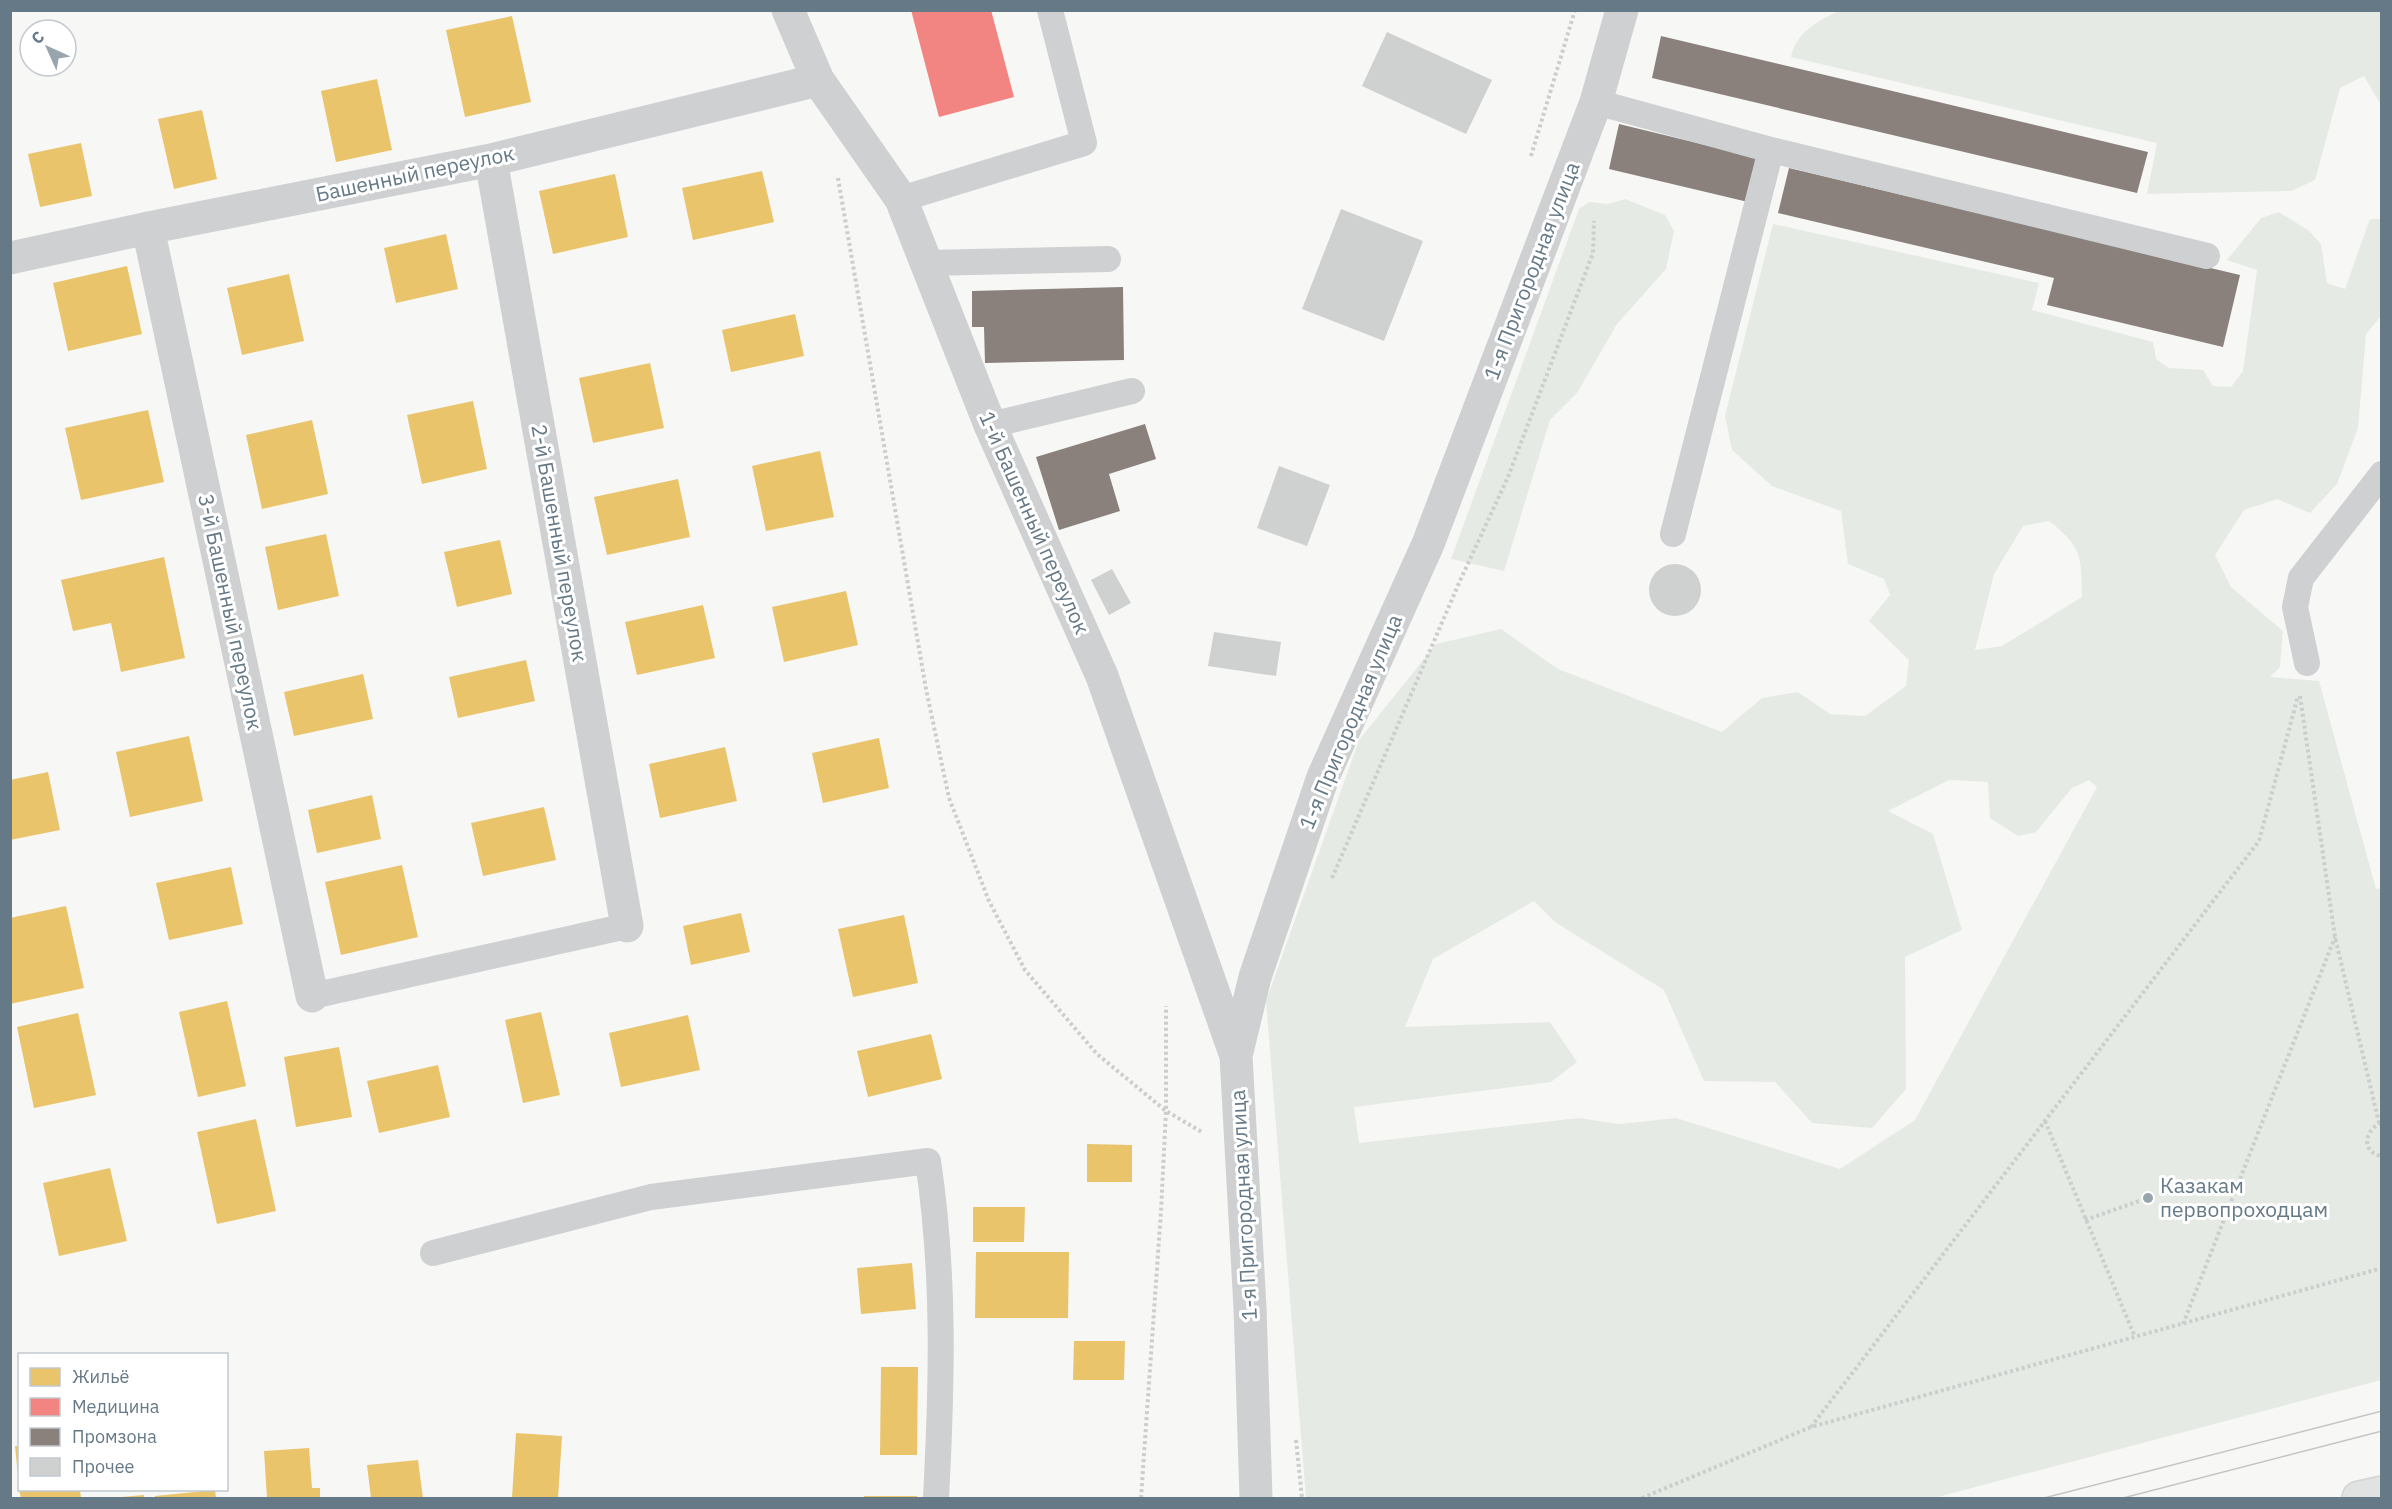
<svg xmlns="http://www.w3.org/2000/svg" width="2392" height="1509" font-family="'IBM Plex Sans',sans-serif">
<style>
.green{fill:#e6eae4;fill-rule:evenodd}
.homes{fill:#e9c46a}
.health{fill:#f28482}
.industry{fill:#8a817c}
.building{fill:#cfd1d1}
.lines{fill:none;stroke-linecap:round;stroke-linejoin:round}
.secondary-casing{stroke:#d3d5d5;stroke-width:36}
.path{stroke:#cccdcd;stroke-width:4;stroke-dasharray:3 3;stroke-linecap:butt}
.service{stroke:#ced0d1;stroke-width:26}
.minor{stroke:#ced0d1;stroke-width:33}
.secondary{stroke:#e1e2e2;stroke-width:33}
.tram{stroke:#c4c6c6;stroke-width:1.5}
.poi-dot{fill:#99a5ae;stroke:#fff;stroke-width:2}
.labels{text-anchor:middle;stroke-width:6;stroke-linejoin:round;paint-order:stroke}
.street-label{font-size:21px;fill:#667987;stroke:#fff}
.poi-label{font-size:21px;fill:#667987;stroke:#fff;text-anchor:start}
</style>
<rect width="100%" height="100%" fill="#f7f7f6"/>
<path class="green" d="M1839,11H2381V105L2364,76L2340,88L2315,180L2291,191L2147,194L2157,143L1791,57C1796,32 1818,21 1839,11Z
M1625,199L1665,215L1674,231L1666,269L1617,324L1577,393L1550,420L1504,571L1451,559L1579,209L1589,202L1608,204Z
M2279,212L2309,231L2321,244L2327,283L2345,289L2370,219H2381V316L2366,334L2358,428L2337,484L2310,513L2277,499L2244,510L2215,555L2231,587L2283,631L2280,667L2270,677L2319,681L2376,889L2381,888V1380L1934,1498H1306L1266,1001L1359,740L1436,644L1501,629L1558,669L1722,732L1762,698L1798,692L1830,714L1865,716L1906,686L1909,660L1869,621L1890,595L1884,579L1848,564L1841,511L1772,486L1732,450L1725,416L1773,224L2039,283L2032,310L2153,342L2156,359L2169,368L2203,370L2213,386L2231,387L2243,371L2257,270L2227,260L2261,218ZM2049,521C2083,548 2081,556 2082,597L2002,646L1975,650L1994,574L2023,526ZM1949,780L1988,782L1990,818L2018,836L2036,832L2072,788L2089,780L2097,787L1915,1120L1840,1169L1676,1118L1619,1124L1579,1118L1359,1143L1354,1107L1551,1082L1577,1062L1550,1022L1405,1027L1433,959L1534,901L1555,922L1664,990L1704,1081L1775,1082L1812,1123L1872,1128L1906,1089L1905,957L1962,930L1933,834L1888,811Z"/>
<path class="homes" d="M512,16L531,102L465,117L446,30Z
M377,79L392,150L336,162L321,91Z
M202,110L217,179L174,189L158,119Z
M81,143L92,196L40,207L28,154Z
M762,171L774,222L693,240L682,188Z
M615,174L628,237L553,254L539,191Z
M446,234L458,289L396,303L384,248Z
M127,266L142,334L68,351L53,283Z
M289,274L304,341L242,355L227,288Z
M795,314L804,356L731,372L722,330Z
M650,363L664,428L593,443L579,378Z
M473,401L487,469L422,484L407,415Z
M148,410L164,482L81,500L65,428Z
M312,420L328,494L262,509L246,435Z
M820,451L834,517L766,531L752,466Z
M678,479L690,537L607,555L594,497Z
M326,534L339,596L278,610L265,547Z
M500,540L512,594L457,607L444,552Z
M164,557L185,658L121,672L111,623L73,631L61,580Z
M846,591L858,645L784,662L772,607Z
M703,605L715,658L637,675L625,622Z
M526,660L535,701L458,718L449,677Z
M363,674L373,719L294,736L284,692Z
M189,736L203,801L130,817L116,752Z
M879,738L889,788L823,803L812,753Z
M725,747L737,801L660,818L649,764Z
M48,772L60,830L10,840V780Z
M372,795L381,839L317,853L308,810Z
M544,807L556,860L483,876L471,823Z
M402,865L418,937L341,955L325,882Z
M231,867L243,924L169,940L156,883Z
M66,906L84,988L10,1004V918Z
M741,913L750,952L691,965L683,926Z
M904,915L918,983L853,997L838,929Z
M227,1001L246,1086L198,1097L179,1012Z
M541,1012L560,1095L523,1103L505,1020Z
M78,1013L96,1095L34,1108L17,1027Z
M688,1015L700,1070L621,1087L609,1033Z
M931,1034L942,1079L868,1097L857,1051Z
M339,1047L352,1117L296,1127L284,1057Z
M438,1065L450,1117L379,1133L367,1081Z
M256,1119L276,1211L217,1224L197,1132Z
M1087,1144L1132,1145V1182H1087Z
M110,1168L127,1241L59,1256L43,1183Z
M973,1207H1025L1024,1242H973Z
M976,1252H1069L1068,1318H975Z
M912,1263L916,1309L861,1314L857,1268Z
M1074,1341H1125L1124,1380H1073Z
M881,1367H918L917,1455H880Z
M516,1433L562,1436L558,1498H512Z
M15,1446H20V1476H18Z
M309,1448L312,1488H320V1498H267L264,1451Z
M418,1460L423,1498H371L367,1465Z
M19,1490H80L81,1498H21Z
M215,1490L216,1498H155V1496Z
M144,1495V1498H121V1497Z
M864,1496H917V1498H864Z"/>
<path class="health" d="M911,10H991L1014,97L939,117Z"/>
<path class="industry" d="M1661,36L2148,152L2137,193L1652,78Z
M1619,124L1759,158L1748,202L1609,169Z
M1789,168L2240,275L2223,347L2047,305L2054,278L1778,213Z
M1123,287L1124,360L985,363L984,327H972V291Z
M1145,424L1156,459L1109,474L1120,511L1059,530L1036,457Z"/>
<path class="building" d="M1387,32L1492,80L1466,134L1362,86Z
M1341,209L1423,241L1384,341L1302,309Z
M1279,466L1330,485L1307,546L1257,528Z
M1649 590a26 26 0 1 1 52 0a26 26 0 1 1-52 0Z
M1112,569L1131,603L1109,615L1091,580Z
M1214,632L1281,642L1276,676L1208,666Z"/>
<g class="lines">
<g class="secondary-casing">
<path id="secondary" d="M2359,1498L2382,1493"/>
</g>
<path class="path" d="M1531,156L1575,10
M838,178L926,689L949,798L989,901L1025,970L1097,1054L1166,1111L1202,1132
M2300,696L2335,937L2379,1123
M1332,878L1459,583L1508,477L1593,253L1594,221
M2045,1121L2135,1337
M2381,1123C2365,1129 2360,1153 2382,1156
M2085,1220L2148,1198
M2183,1324L2335,937
M1811,1427L2259,841L2298,696
M1296,1440L1302,1498
M1141,1498L1161,1211L1166,1111V1006
M1642,1498L1811,1427L2382,1268"/>
<path class="service" d="M1596,102L1771,150L2207,256
M901,199L1084,143L1050,10
M926,263L1108,259
M990,425L1132,391
M1673,534L1771,150
M2307,663L2295,607L2301,578L2382,474
M312,996L627,926
M433,1253L651,1197L928,1161C945,1275 942,1384 936,1498"/>
<path class="minor" d="M788,10L818,80L901,199L990,425L1102,676L1236,1056
M491,160L627,926
M148,228L312,996
M10,258L148,228L491,160L818,80
M1256,1498L1250,1308L1236,1056L1255,977L1323,777L1428,544L1596,102L1622,10"/>
<use href="#secondary" class="secondary"/>
<path class="tram" d="M2044,1498L2382,1411
M2123,1498L2382,1431"/>
</g>
<circle class="poi-dot" cx="2148" cy="1198" r="6"/>
<g class="labels">
<g class="street-label">
<text transform="translate(415 174) rotate(-12)" y="7">Башенный переулок</text>
<text transform="translate(1532 271) rotate(-69)" y="7">1-я Пригородная улица</text>
<text transform="translate(1034 523) rotate(66)" y="7">1-й Башенный переулок</text>
<text transform="translate(559 543) rotate(80)" y="7">2-й Башенный переулок</text>
<text transform="translate(230 612) rotate(78)" y="7">3-й Башенный переулок</text>
<text transform="translate(1351 722) rotate(-67)" y="7">1-я Пригородная улица</text>
<text transform="translate(1244 1205) rotate(-93)" y="7">1-я Пригородная улица</text>
</g>
<g class="poi-label">
<text x="2160" y="1193">Казакам<tspan x="2160" dy="24">первопроходцам</tspan></text>
</g>
</g>
<rect width="2392" height="1509" fill="none" stroke="#667987" stroke-width="24"/>
<rect x="18" y="1353" width="210" height="138" fill="#ffffff" stroke="#c2c9cf" stroke-width="1.5"/>
<rect x="30" y="1368" width="30" height="18" fill="#e9c46a" stroke="#c2c9cf" stroke-width="1.5"/>
<text x="72" y="1383" font-size="18" fill="#667987">Жильё</text>
<rect x="30" y="1398" width="30" height="18" fill="#f28482" stroke="#c2c9cf" stroke-width="1.5"/>
<text x="72" y="1413" font-size="18" fill="#667987">Медицина</text>
<rect x="30" y="1428" width="30" height="18" fill="#8a817c" stroke="#c2c9cf" stroke-width="1.5"/>
<text x="72" y="1443" font-size="18" fill="#667987">Промзона</text>
<rect x="30" y="1458" width="30" height="18" fill="#cfd1d1" stroke="#c2c9cf" stroke-width="1.5"/>
<text x="72" y="1473" font-size="18" fill="#667987">Прочее</text>
<g transform="translate(48 48) rotate(315)"><circle r="28" fill="#ffffff" stroke="#c2c9cf" stroke-width="1.5"/>
<path d="M0-4.5L10 22L0 15L-10 22Z" fill="#99a5ae"/>
<text y="-9" font-size="16" font-weight="bold" text-anchor="middle" fill="#667987">С</text>
</g>
</svg>
